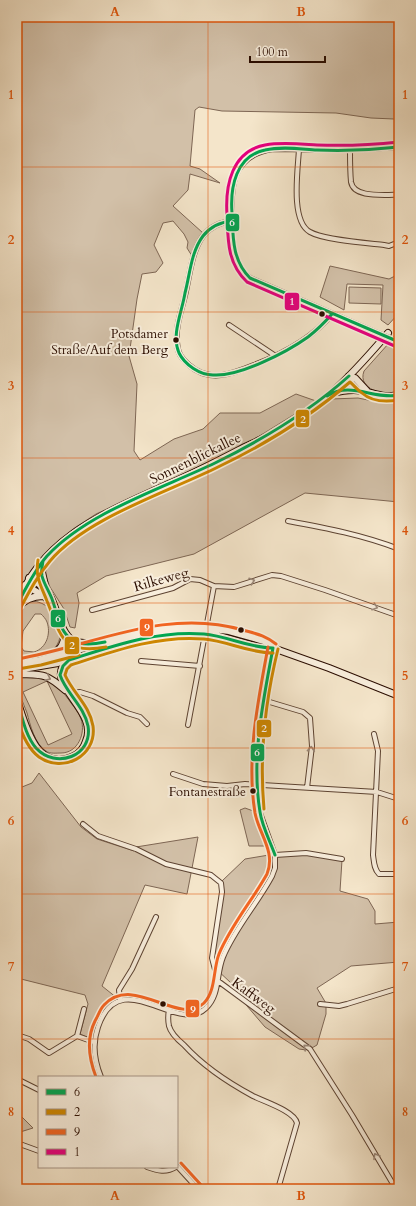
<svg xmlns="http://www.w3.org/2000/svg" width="416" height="1206" font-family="Cardo,serif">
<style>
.green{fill:#d2c0a8;stroke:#7e6654;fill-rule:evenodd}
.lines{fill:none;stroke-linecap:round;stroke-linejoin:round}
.minor-casing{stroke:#5d4332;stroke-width:6}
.secondary-casing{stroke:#2b0d00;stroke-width:8}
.minor{stroke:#f8eedd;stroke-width:4}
.secondary{stroke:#f8eedd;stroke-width:6}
.minor-bridge-casing{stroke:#5d4332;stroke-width:6;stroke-linecap:butt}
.minor-bridge{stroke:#f8eedd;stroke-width:4}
.bus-1-casing{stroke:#f8eedd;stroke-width:6}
.bus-2-casing{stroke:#f8eedd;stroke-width:6}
.bus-3-casing{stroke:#f8eedd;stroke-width:6}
.bus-4-casing{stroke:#f8eedd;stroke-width:6}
.bus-1{stroke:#00a651;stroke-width:3}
.bus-2{stroke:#ce8700;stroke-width:3}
.bus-3{stroke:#f26522;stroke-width:3}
.bus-4{stroke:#e5007d;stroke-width:3}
.oneway{stroke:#9c897a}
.grid{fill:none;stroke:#df550b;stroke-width:1;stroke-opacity:0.55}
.bus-dot{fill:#2b0d00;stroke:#f8eedd;stroke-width:1.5}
.labels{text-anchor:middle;stroke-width:4;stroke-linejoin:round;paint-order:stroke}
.bus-label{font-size:13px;fill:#2b0d00;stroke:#f8eedd;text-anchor:end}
.street-label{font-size:14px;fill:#2b0d00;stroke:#f8eedd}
.line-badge{stroke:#f8eedd;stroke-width:1.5}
.badge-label{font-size:11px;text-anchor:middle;font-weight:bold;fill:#fff}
.neatline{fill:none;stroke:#df550b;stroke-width:1.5}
.grid-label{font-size:13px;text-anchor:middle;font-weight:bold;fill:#df550b}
</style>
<rect width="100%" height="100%" fill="#f4e5ca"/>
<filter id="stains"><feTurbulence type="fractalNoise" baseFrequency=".005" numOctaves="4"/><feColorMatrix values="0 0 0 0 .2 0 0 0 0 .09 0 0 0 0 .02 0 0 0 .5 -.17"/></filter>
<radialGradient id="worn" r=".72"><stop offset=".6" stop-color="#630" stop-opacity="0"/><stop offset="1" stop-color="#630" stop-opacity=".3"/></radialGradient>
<path class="green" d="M17,17H399V117L394,119L371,118L336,113L222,111L199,107L195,110L190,166L200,169L220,183L190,174L188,190L173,206L203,233L192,256L187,248L188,242L184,234L173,221L163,223L154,245L163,263L156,272L142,274L137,299L129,356L137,384L134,451L140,460L174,439L203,429L220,413H260L296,394L316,401L253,440L204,464L96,514L73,529L43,557L32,569L17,596Z
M330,266L389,279L399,274V313L388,325L381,320L383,285L347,284L344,310L320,297Z
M349,287L381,288V304L349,303Z
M389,343L399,347V392C385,396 357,390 364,371Z
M358,398L378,402H399V502L305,493L194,554L106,576L77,593L79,603L75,628L70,627L64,609L50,587L45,574L47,566L65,548L92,528L261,445L293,426L331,399Z
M29,602C32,602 36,601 38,602C60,608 70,642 48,653C38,658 27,658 17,659V617L23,606ZM35,614H41C43,616 46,619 47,622C51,633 47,648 34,652C31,652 27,651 24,651L21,647L23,631Z
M26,676C32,677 39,676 44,678C56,683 64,693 71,703C75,708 79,713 81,719C86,733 78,753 61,753C56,753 50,754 46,751C35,745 30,724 27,713C23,702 17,691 17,678ZM47,681L72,734L48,745L23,692Z
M39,773L81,827L97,839L134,851L136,847L198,837L187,894L145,885L102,986L117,998C102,1007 95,1022 92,1039L80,1034L88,1004L85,995L17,978V789L32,783Z
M245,808L256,812L269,846H249L240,810Z
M275,854H305L342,860L340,891L368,899L375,911V924L399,922V962L351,966L317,988L327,1005H326V1014L317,1045L310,1049L308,1048L306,1050L299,1049L265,1027L229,985L231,983L215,968L214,950L224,892L222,881L245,859Z
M17,1112L33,1128L17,1133Z"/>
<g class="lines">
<g class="minor-casing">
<path id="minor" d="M299,149C298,169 290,221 310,232C324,240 366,243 384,245L389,246L399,242
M350,150C350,160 350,171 351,182C354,199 386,194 399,195
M232,221C221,222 210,227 203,236C192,251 190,273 186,291C183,307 175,325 177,342C177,352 181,358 189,365C209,383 232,374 254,365C282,354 313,338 332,314
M229,325L274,355
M375,332L250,278C233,265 233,245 232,225C230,190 230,155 273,149L350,150L399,147
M288,521C326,528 363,535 399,549
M92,610L173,588L190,579L200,580L214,586L234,587L272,575L281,576L325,590L399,616
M141,661L200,666
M69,693L80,692L93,696L127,713L140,717L147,724
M263,700L303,712L310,718L312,746L307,788
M188,725L214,586
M374,734L378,751L373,855C374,862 374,869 379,874H399
M173,774L203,784L227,786L245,784L377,792L399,799
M83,824L98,836L136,849L166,864L211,875L221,883L222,892L212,958L218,981L310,1049L352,1115L396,1189
M275,855L306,853L342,859
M120,1000L119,990L132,969L156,917
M320,1004L339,1006L347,1004L399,988
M169,1010C168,1015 168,1021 169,1026C171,1034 178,1040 184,1045C204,1067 227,1082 253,1096C265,1102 294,1111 297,1123L278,1189
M17,1035L29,1039L49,1053L77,1036L94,1042
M77,1036L84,1009
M101,1077C94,1060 92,1044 98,1027C120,962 177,1036 206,1008C220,995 216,974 223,957C235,928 257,904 272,876L275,868V855L260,813L257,776V753L263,700L273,648
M17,1079L39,1090
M17,1143L39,1151
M177,1166L198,1189
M147,1167C158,1171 166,1173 176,1167"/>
</g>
<g class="secondary-casing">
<path id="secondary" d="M349,376L355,378L367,391
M349,376L352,386L357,390
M332,393C344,390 356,388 367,392C379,395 387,398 399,395
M43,562L42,572L46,590
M29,578C37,582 46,588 50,596C57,608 60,632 72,640C78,644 88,643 96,643
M25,585L44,596L53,605
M17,605C41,537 108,512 169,484C193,474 216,462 239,450C251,444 263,439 275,432C293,420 313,408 330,394C351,376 370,354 388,333
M17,608C25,600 32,596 43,596
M52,655C60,651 66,642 64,632
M17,664L40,660L144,632L171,628H205L229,631L264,641L273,648L329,668L399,696
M17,670L58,663L140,638L170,634H204L215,635L262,648H273
M17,674C43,675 44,672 65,690
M17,700C25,724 36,773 72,757C79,754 84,748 86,741C100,711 41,682 68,661"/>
</g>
<use href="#minor" class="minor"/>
<use href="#secondary" class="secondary"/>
<g class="minor-bridge-casing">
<path id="minor-bridge" d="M375,332L399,342"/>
</g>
<use href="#minor-bridge" class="minor-bridge"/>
<g class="bus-1-casing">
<path id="bus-1" d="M399,147C372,150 344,151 317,150C300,149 282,146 265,150C236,156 230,187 232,213C233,237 232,260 250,278L399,342
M232,221C221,222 210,227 203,236C191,252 190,274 185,293C182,312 171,335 179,353C185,365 200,375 213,375C239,377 287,352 308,337C317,330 325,322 332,314
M327,396C351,381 374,400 399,395
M43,561C42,566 41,571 42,576C44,584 49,591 52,599C57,612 59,631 72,640C81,646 95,644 105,642
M17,605C26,588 34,571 47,556C88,512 161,489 215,463C264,439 309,412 349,376
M273,648C263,702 251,757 260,812C262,826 270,841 275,855
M17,700C22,716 25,735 36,748C56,770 93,756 88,726C84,706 66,693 60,675L63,666L69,660C113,646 157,630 204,634C227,636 249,648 273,648"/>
</g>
<g class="bus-2-casing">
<path id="bus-2" d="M38,560C35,578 41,585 47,601C61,635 61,655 106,647
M21,607C30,590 38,575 50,561C86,518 168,492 218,467C266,444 310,417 350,382C354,385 357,390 362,393C372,402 387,402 399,400
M18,669L41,665L79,655
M17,718C21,732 27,748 39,757C63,774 97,756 93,726C90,706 73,693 65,675L67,669L71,665C114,651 158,635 204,639C227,641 249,653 273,653
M264,809C259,754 265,702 278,649"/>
</g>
<g class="bus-3-casing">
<path id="bus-3" d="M17,659C93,646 164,607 243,630C257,634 264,635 276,644
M96,1077C89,1059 86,1039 95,1021C98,1016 100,1009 104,1005C134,973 178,1027 204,1003C216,991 213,969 219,954C231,925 252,901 267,874C276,852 259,834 255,813C246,758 258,701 268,647
M181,1163L202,1186"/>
</g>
<g class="bus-4-casing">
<path id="bus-4" d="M397,347L247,282C227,263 228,240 227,215C225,185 232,151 265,145C282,142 300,144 317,145C344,146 371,145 399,142"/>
</g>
<use href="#bus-1" class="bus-1"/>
<use href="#bus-2" class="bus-2"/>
<use href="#bus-3" class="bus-3"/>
<use href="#bus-4" class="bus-4"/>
</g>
<defs><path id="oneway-chevron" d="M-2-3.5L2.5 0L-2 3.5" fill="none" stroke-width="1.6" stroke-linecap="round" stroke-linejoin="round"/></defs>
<g class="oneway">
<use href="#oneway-chevron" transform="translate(252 581) rotate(-18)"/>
<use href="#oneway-chevron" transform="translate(375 607) rotate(19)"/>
<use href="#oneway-chevron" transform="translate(48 678) rotate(24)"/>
<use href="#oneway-chevron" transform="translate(311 749) rotate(-85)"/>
<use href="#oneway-chevron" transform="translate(306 1047) rotate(-138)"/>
<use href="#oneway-chevron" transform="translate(376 1156) rotate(-120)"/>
</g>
<path class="grid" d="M208,17V1189M17,167H399M17,312H399M17,458H399M17,603H399M17,748H399M17,894H399M17,1039H399"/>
<g class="bus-dot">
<circle cx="322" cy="314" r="3.5"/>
<circle cx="176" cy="340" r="3.5"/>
<circle cx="241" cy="630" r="3.5"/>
<circle cx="253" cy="791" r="3.5"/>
<circle cx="163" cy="1004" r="3.5"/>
</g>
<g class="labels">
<g class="bus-label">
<text x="168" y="338">Potsdamer<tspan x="168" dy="16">Straße/Auf dem Berg</tspan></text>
<text x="246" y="796">Fontanestraße</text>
</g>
<g class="street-label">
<text transform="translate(195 458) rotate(-26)" y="5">Sonnenblickallee</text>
<text transform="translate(161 579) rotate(-16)" y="5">Rilkeweg</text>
<text transform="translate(254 995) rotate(36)" y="5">Kaffweg</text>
</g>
</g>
<g class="line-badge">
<rect x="225" y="213" width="15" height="19" rx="4" fill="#00a651"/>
<rect x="284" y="292" width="16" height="19" rx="4" fill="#e5007d"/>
<rect x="295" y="409" width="15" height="19" rx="4" fill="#ce8700"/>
<rect x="50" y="609" width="16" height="19" rx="4" fill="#00a651"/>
<rect x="139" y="618" width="15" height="19" rx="4" fill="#f26522"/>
<rect x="64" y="636" width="16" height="19" rx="4" fill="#ce8700"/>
<rect x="256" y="719" width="16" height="19" rx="4" fill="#ce8700"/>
<rect x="250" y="743" width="15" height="19" rx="4" fill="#00a651"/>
<rect x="185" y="999" width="15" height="19" rx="4" fill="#f26522"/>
</g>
<g class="badge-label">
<text x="232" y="226">6</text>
<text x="292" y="305">1</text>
<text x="303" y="423">2</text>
<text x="58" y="622">6</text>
<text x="147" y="631">9</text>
<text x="72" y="649">2</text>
<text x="264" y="732">2</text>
<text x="257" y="756">6</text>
<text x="193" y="1013">9</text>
</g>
<rect width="416" height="1206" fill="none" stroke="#f4e5ca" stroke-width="44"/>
<rect x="38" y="1076" width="140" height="92" fill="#f8eedd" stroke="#a69485"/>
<rect x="46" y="1089" width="20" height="6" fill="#00a651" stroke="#a69485"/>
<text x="74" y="1096" font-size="12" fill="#2b0d00">6</text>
<rect x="46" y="1109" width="20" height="6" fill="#ce8700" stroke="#a69485"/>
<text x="74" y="1116" font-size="12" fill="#2b0d00">2</text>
<rect x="46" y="1129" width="20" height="6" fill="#f26522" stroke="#a69485"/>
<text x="74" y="1136" font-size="12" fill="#2b0d00">9</text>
<rect x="46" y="1149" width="20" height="6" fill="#e5007d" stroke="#a69485"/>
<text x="74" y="1156" font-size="12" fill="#2b0d00">1</text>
<path d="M250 56v6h75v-6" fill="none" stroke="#2b0d00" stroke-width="2"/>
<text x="256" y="56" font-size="12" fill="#2b0d00" stroke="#f8eedd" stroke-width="3" paint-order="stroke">100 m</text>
<rect x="22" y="22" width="372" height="1162" class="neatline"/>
<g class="grid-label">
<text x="115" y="16">A</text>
<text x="301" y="16">B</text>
<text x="11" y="99">1</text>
<text x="405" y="99">1</text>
<text x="11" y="244">2</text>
<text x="405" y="244">2</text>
<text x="11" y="390">3</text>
<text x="405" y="390">3</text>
<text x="11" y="535">4</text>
<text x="405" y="535">4</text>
<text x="11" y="680">5</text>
<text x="405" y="680">5</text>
<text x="11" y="825">6</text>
<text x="405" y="825">6</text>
<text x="11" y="971">7</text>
<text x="405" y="971">7</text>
<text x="11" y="1116">8</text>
<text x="405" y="1116">8</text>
<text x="115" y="1200">A</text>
<text x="301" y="1200">B</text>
</g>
<rect width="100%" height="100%" filter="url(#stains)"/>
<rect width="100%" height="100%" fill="url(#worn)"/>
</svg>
